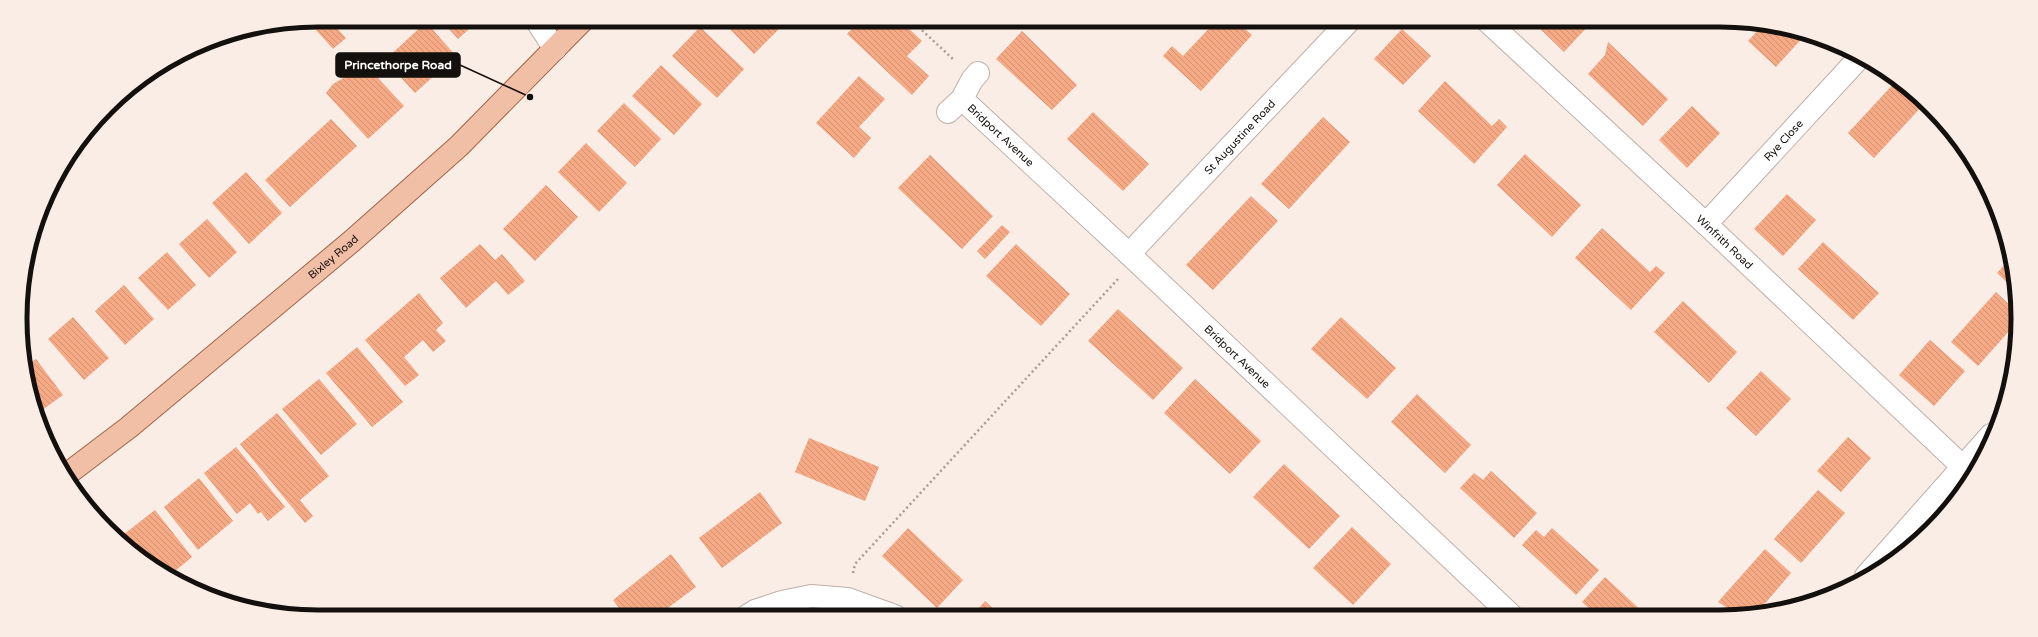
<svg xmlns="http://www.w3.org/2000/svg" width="2038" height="637" font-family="'Varela Round',sans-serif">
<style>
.building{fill:url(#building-back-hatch)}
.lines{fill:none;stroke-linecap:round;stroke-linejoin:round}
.minor-casing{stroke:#bdb0aa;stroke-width:24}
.major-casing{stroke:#9d6549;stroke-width:24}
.path{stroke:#a69c97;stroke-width:2.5;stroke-dasharray:2 3;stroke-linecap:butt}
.minor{stroke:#fff;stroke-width:22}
.major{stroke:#f1bea6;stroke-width:22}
.labels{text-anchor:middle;stroke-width:3.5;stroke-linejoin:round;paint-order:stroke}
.street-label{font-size:11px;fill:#14100d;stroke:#faede6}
.rim{fill:none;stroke:#14100d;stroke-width:5}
.leader{fill:none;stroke:#14100d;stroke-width:1.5}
.callout-dot{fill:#14100d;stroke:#faede6;stroke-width:1.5}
.callout{fill:#14100d;stroke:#14100d;stroke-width:1.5}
.callout-label{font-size:12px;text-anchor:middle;font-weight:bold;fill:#fff}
</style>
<defs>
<pattern id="building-back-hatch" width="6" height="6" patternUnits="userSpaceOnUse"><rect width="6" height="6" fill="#f5a984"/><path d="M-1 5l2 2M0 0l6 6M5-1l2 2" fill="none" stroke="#d19071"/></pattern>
</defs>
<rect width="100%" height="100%" fill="#faede6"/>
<path class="building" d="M329,20L346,38L333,49L308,21Z
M441,20H479L458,39Z
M721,20H776L782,26L754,54Z
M860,20H903L907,23L905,25L922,41L907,56L929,76L912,95L847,34Z
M1217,20H1235L1252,35L1201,91L1163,56L1172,46L1183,56Z
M1531,20H1584L1589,25L1564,52Z
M426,22L456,56L415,93L385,60Z
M1764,24L1778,26L1806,34L1776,67L1748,41Z
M700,27L744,69L717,98L672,56Z
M1402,29L1431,56L1403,85L1374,59Z
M1022,31L1077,85L1052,110L996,59Z
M1608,42L1668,99L1643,126L1588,74L1605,55Z
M366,65L404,106L368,139L326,93L333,84Z
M661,65L702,104L674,135L632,96Z
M859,76L885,99L859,127L871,138L854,158L816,123Z
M1897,80L1925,103L1874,158L1848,133Z
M1445,81L1492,126L1499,119L1507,127L1474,164L1418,111Z
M624,103L661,139L635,167L597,131Z
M1692,106L1720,133L1687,168L1659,140Z
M1093,112L1149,164L1123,191L1067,139Z
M1323,117L1350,142L1289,209L1261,184Z
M331,119L357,146L290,207L265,180Z
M586,143L627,183L599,212L558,172Z
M1525,154L1581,205L1552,237L1497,185Z
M930,155L993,216L962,249L898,188Z
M246,172L282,213L249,244L212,203Z
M546,185L578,217L535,261L503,229Z
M1787,194L1816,220L1783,256L1754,229Z
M1251,196L1278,221L1213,290L1186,265Z
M207,219L237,252L209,278L179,244Z
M1002,225L1010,232L985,259L977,251Z
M1602,228L1650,272L1656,266L1665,273L1631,310L1575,258Z
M1823,242L1879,293L1853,320L1798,269Z
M480,244L495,260L502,254L525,281L508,295L496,281L466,308L440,278Z
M1016,244L1070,294L1041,326L986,276Z
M167,252L196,285L168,310L138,278Z
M2011,257L2012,260L2015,290L1997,273Z
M124,285L154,319L125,345L95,311Z
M1996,292L2017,312L2018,321L1978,366L1951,342Z
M419,293L443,323L436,330L446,341L433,352L423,340L404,357L419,375L405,386L365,340Z
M1683,301L1737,352L1709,383L1654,332Z
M1118,309L1183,368L1153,400L1088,341Z
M73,317L109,358L84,380L48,339Z
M1341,317L1396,368L1367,399L1311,349Z
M1930,340L1965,371L1934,406L1899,375Z
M357,347L403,402L372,427L326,373Z
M36,359L63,395L38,413L30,396L25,366Z
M1761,371L1791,399L1756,436L1726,408Z
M319,379L357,424L321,455L282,409Z
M1195,379L1261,441L1230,474L1164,413Z
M1417,394L1471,445L1445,473L1391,422Z
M277,413L329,476L300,500L313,516L305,523L240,444Z
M1848,437L1871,458L1841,492L1817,471Z
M809,438L879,467L865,501L795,472Z
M236,447L285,507L268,521L261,512L258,514L250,503L237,514L204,473Z
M1284,464L1340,516L1309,549L1253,497Z
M1491,471L1537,513L1514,538L1460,488L1474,473L1483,480Z
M199,478L233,521L198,550L164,507Z
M1818,490L1845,513L1801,563L1774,539Z
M760,492L782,523L722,568L699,538Z
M155,510L192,557L169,576L152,567L119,538Z
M1352,527L1391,564L1353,605L1313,568Z
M908,528L963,580L937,608L882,556Z
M1552,528L1599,570L1576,595L1522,545L1536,530L1544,537Z
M1765,549L1791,573L1756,614H1737L1718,602Z
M671,554L696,587L657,616H625L613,600Z
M1605,577L1646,615H1596L1582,602Z
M985,601L1001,616H972Z"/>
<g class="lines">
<g class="minor-casing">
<g id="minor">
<path d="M536,20L555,49"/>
<path id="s1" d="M1486,20L1706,224L1962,466"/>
<path id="s2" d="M962,99L1129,254L1511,615"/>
<path d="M948,112L962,99L972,80L978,73"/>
<path id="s3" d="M1706,224L1860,57"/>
<path id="s4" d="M1129,254L1350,20"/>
<path d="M1866,576L1991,435"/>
<path d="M747,616L755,611L782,602L811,596L848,599L895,616"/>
</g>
</g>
<g class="major-casing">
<g id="major">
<path id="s5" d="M66,475L128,428L352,241L459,146L583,20"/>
</g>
</g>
<path class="path" d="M911,20L954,60
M853,573L855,564L1118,279"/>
<use href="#minor" class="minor"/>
<use href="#major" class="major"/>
</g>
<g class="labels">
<g class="street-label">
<text dy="4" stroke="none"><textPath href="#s2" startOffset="53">Bridport Avenue</textPath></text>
<text dy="4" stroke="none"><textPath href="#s4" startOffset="161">St Augustine Road</textPath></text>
<text dy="4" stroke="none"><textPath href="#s3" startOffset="114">Rye Close</textPath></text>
<text dy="4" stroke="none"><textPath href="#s1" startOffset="326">Winfrith Road</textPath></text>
<text dy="4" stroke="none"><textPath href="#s5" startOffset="345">Bixley Road</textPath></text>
<text dy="4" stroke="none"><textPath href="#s2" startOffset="377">Bridport Avenue</textPath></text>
</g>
</g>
<path d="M0 0H2038V637H0ZM318 27H1720A291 291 0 0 1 2011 318V319A291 291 0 0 1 1720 610H318A291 291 0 0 1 27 319V318A291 291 0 0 1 318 27Z" fill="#faede6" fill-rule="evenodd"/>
<path class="rim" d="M318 27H1720A291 291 0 0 1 2011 318V319A291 291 0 0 1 1720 610H318A291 291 0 0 1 27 319V318A291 291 0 0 1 318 27Z"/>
<path class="leader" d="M530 97L460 65"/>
<circle class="callout-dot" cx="530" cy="97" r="4"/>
<rect class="callout" x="336" y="53" width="124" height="24" rx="4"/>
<g class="callout-label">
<text x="398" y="69">Princethorpe Road</text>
</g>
</svg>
